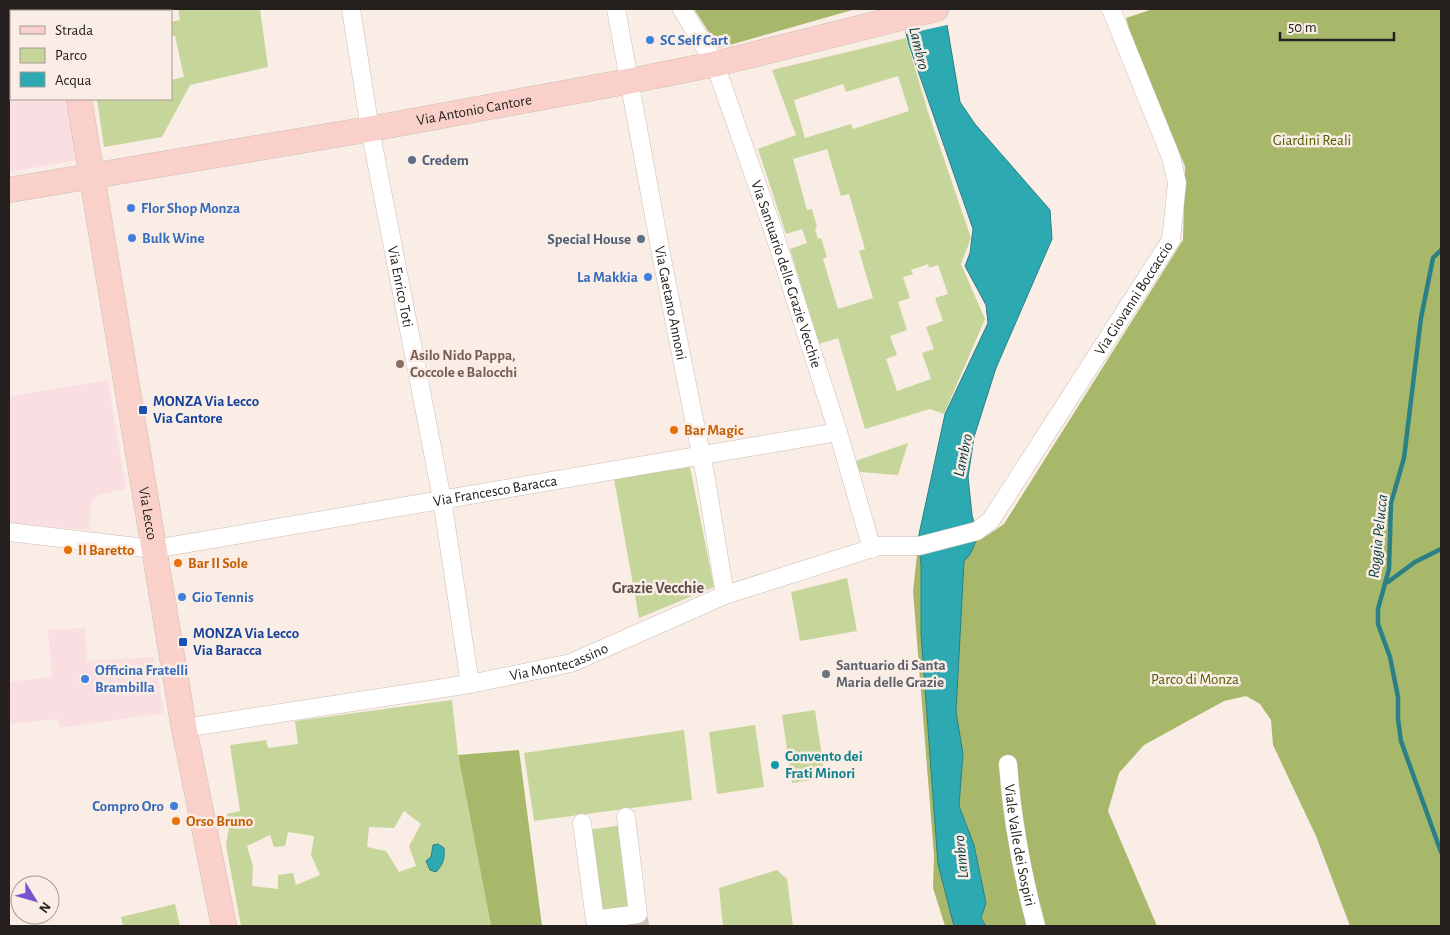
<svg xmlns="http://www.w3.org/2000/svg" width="1450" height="935" font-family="'Alegreya Sans',sans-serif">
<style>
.commercial{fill:#f9dee2}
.green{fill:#c6d59a;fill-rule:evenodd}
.forest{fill:#a7b86b}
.water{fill:#2da9b2;stroke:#2b8085}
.pier{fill:#faede5}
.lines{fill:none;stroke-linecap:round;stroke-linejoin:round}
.stream{stroke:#2b8085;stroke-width:4.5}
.street-tunnel{stroke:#cfc4bd;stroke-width:18;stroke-dasharray:18 9;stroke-linecap:butt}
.street-casing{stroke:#cbbeb6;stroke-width:19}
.secondary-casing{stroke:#cbbeb6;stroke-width:26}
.street{stroke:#fff;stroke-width:18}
.secondary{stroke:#f9d1ca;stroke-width:25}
.shop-dot{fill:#3f7fe0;stroke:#faede5;stroke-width:2}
.service-dot{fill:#5c6f8a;stroke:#faede5;stroke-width:2}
.education-dot{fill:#8d6e63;stroke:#faede5;stroke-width:2}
.transit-dot{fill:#1a4fb4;stroke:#faede5;stroke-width:2}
.food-dot{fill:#e8710a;stroke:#faede5;stroke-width:2}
.worship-dot{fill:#6b7280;stroke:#faede5;stroke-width:2}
.culture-dot{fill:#0f9aa8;stroke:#faede5;stroke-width:2}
.labels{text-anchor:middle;stroke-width:5;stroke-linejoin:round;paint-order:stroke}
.shop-label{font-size:15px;font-weight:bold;fill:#366cbe;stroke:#faede5;text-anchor:start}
.street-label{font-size:15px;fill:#25201d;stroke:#faede5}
.park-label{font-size:15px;fill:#4f5d00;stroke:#faede5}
.service-label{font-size:15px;font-weight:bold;fill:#4e5e75;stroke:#faede5;text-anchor:start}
.education-label{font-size:15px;font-weight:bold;fill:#785e54;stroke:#faede5;text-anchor:start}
.transit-label{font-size:15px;font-weight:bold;fill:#164399;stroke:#faede5;text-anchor:start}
.food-label{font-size:15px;font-weight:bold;fill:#c56008;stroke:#faede5;text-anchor:start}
.worship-label{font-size:15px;font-weight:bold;fill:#5b616d;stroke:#faede5;text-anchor:start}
.culture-label{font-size:15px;font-weight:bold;fill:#0d838f;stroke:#faede5;text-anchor:start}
.water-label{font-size:16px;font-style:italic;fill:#053e41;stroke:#faede5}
.neighbourhood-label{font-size:16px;font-weight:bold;fill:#5c504a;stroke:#faede5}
</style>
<rect width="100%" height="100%" fill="#faede5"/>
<path class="commercial" d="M9,52H11V99H67L78,160L9,172Z
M108,380L126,489L98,495L92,500L89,530L9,524V396Z
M85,628L87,661L154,657L164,713L61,728L57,719L9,724V682L52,677L48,630Z"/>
<path class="green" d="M178,9H260L268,67L190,85L162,137L104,147L97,99H171V80L184,77L175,36H171V22L180,20Z
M906,38L928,112L971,238L961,264L985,319L944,414L930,409L865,429L838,338L819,344L790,249L807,243L802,229L786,234L758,149L796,135L772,70ZM898,76L909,111L853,129L851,124L805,138L794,100L843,84L846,92ZM827,149L841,196L849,194L865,249L859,251L873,298L838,309L823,259L827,257L821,238L818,239L815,229L817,227L812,209L807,210L793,159ZM928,264L929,268L938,265L948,294L935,298L943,321L926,327L934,349L922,353L931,379L897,391L886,359L897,355L890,336L907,330L898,302L910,298L903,277L913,274L911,270Z
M908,443L898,475L860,472L855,461Z
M690,467L714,587L639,618L614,479Z
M847,578L857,631L800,641L791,592Z
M452,700L458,755L491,926H241L226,845L229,828L227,814L240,811L230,745L266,740L268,748L298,744L295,721ZM404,811L421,824L409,846L416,866L399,872L386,851L367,847L369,827L394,828ZM288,832L314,836L311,855L320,875L296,885L293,873L278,875V889L252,886L253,866L247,846L270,835L274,847L285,846Z
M815,710L825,778L792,783L782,715Z
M755,725L764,787L717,794L709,732Z
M684,730L692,800L534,821L524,753Z
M630,824L643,917L593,924L580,831Z
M777,870L787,879L793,926H723L719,888Z
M175,904L180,926H123L121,917Z"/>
<path class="forest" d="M694,9H856L719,48Z
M1153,9H1441V926H1350L1316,836L1273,745L1271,720L1260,704L1246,696L1224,701L1144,745L1119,773L1108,811L1157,926H945L933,888L934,855L913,591L917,555L988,535L1004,524L1183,240L1185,166L1134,46L1126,18Z
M519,750L542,926H491L458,755Z"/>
<path class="water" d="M900,9L947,25L960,102L975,124L1050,210L1052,239L996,368L974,437L968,477L972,515L978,537C972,547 974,552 964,561L956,712L963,754L959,806L974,845L986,903L981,918L986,926H954L938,864L921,634V564L918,539L945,414L988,323L986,305L965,266L970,253L973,229L909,45Z
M438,844L444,848C445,858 443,865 436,872L430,870L426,861L431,857L433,845Z"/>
<path class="pier" d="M900,9H944L947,25L906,34Z"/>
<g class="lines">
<path class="stream" d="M1441,250L1433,258L1421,318L1404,458L1391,503L1389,569L1378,609V624L1390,657L1398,697V719L1401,741L1441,852
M1388,582L1415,562L1441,549"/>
<path class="street-tunnel" d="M639,918L640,926"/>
<g class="street-casing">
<g id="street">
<path id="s1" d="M351,9L370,129L442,499L470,684"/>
<path id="s2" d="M616,9L662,259L706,479L725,595"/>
<path id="s3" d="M682,9L715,64L773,230L838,432L872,549"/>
<path d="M9,31L11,30"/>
<path id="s4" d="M9,532L154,549L838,432"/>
<path id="s5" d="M184,728L470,684L571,663L725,595L879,546H919L977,531L991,520L1171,240L1177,183L1171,157L1111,9"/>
<path id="s6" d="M1008,764C1012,820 1022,873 1036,926"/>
<path d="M582,823L595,920L638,914L626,817"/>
</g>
</g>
<g class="secondary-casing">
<g id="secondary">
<path d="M64,9V11"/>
<path id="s7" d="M79,99L184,728L224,926"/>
<path id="s8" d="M9,190L370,129L630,81L715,64L936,9"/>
</g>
</g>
<use href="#street" class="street"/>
<use href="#secondary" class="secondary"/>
</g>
<g class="shop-dot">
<circle cx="650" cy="40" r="5"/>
<circle cx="131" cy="208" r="5"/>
<circle cx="132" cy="238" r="5"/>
<circle cx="648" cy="277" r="5"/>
<circle cx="182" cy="597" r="5"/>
<circle cx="85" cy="679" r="5"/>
<circle cx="174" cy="806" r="5"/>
</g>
<g class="service-dot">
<circle cx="412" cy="160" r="5"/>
<circle cx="641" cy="239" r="5"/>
</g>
<circle class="education-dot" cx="400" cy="364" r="5"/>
<g class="transit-dot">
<rect x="138" y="405" width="10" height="10" rx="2.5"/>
<rect x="178" y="637" width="10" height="10" rx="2.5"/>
</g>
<g class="food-dot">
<circle cx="674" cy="430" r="5"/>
<circle cx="68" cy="550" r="5"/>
<circle cx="178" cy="563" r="5"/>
<circle cx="176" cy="821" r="5"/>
</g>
<circle class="worship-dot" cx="826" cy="674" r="5"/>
<circle class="culture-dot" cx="775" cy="765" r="5"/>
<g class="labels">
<g class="shop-label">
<text x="660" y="45">SC Self Cart</text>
<text x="141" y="213">Flor Shop Monza</text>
<text x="142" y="243">Bulk Wine</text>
<text x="638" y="282" text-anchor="end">La Makkia</text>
<text x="192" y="602">Gio Tennis</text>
<text x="95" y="675">Officina Fratelli<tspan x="95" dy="17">Brambilla</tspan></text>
<text x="164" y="811" text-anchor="end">Compro Oro</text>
</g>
<g class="street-label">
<text dy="5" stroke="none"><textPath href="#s8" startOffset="472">Via Antonio Cantore</textPath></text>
<text dy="5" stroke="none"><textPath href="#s3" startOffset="286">Via Santuario delle Grazie Vecchie</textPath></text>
<text dy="5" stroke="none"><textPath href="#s1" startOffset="282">Via Enrico Toti</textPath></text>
<text dy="5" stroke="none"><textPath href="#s5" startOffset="1104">Via Giovanni Boccaccio</textPath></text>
<text dy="5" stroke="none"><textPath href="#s2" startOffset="299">Via Gaetano Annoni</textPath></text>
<text dy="5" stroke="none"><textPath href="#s4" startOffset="492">Via Francesco Baracca</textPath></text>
<text dy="5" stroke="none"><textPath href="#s7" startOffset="420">Via Lecco</textPath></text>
<text dy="5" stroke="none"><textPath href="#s5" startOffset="381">Via Montecassino</textPath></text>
<text dy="5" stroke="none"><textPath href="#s6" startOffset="82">Viale Valle dei Sospiri</textPath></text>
</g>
<g class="park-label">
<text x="1312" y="145">Giardini Reali</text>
<text x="1195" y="684">Parco di Monza</text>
</g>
<g class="service-label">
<text x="422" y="165">Credem</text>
<text x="631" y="244" text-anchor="end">Special House</text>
</g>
<g class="education-label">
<text x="410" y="360">Asilo Nido Pappa,<tspan x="410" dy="17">Coccole e Balocchi</tspan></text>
</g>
<g class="transit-label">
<text x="153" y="406">MONZA Via Lecco<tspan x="153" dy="17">Via Cantore</tspan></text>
<text x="193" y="638">MONZA Via Lecco<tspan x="193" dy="17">Via Baracca</tspan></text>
</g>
<g class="food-label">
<text x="684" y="435">Bar Magic</text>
<text x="78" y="555">Il Baretto</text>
<text x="188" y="568">Bar Il Sole</text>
<text x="186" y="826">Orso Bruno</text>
</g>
<g class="worship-label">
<text x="836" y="670">Santuario di Santa<tspan x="836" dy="17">Maria delle Grazie</tspan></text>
</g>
<g class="culture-label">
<text x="785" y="761">Convento dei<tspan x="785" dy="17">Frati Minori</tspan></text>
</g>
<g class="water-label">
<text transform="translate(920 48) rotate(76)" y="6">Lambro</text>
<text transform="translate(962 455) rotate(-78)" y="6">Lambro</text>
<text transform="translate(1377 536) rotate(-84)" y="6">Roggia Pelucca</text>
<text transform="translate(960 857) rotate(-96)" y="6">Lambro</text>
</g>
<g class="neighbourhood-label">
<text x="658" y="593">Grazie Vecchie</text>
</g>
</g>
<rect width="1450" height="935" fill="none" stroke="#25201d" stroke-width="20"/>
<rect x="10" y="10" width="162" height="90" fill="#faede5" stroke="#a59b95"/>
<rect x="20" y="26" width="25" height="8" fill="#f9d1ca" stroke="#a59b95"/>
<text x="55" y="35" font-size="15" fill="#25201d">Strada</text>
<rect x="20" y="48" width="25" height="15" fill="#c6d59a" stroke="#a59b95"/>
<text x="55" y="60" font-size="15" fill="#25201d">Parco</text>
<rect x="20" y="72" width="25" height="15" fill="#2da9b2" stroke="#a59b95"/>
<text x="55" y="85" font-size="15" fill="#25201d">Acqua</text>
<g transform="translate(35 900) rotate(127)"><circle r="24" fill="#faede5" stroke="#a59b95"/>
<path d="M0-4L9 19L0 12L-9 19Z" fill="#7455ce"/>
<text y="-8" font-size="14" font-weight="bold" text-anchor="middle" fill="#25201d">N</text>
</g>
<path d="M1280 32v8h114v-8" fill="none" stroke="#25201d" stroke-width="2.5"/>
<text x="1288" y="32" font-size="15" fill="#25201d" stroke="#faede5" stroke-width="4" paint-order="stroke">50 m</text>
</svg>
